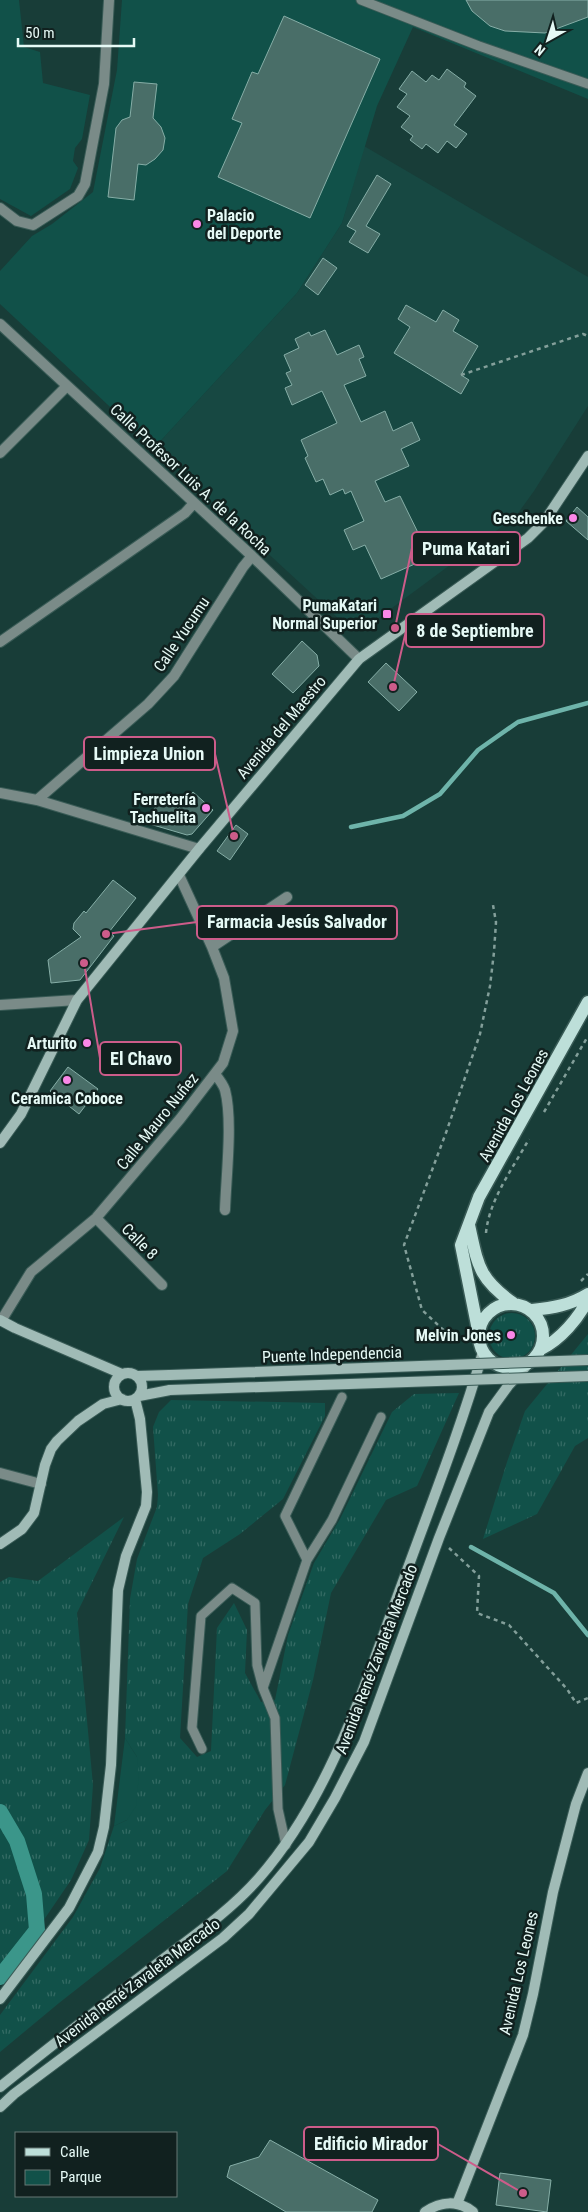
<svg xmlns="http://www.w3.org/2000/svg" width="588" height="2212" font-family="'Roboto Condensed',sans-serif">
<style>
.built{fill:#174842}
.grass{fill:url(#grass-tufts)}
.park{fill:#115149}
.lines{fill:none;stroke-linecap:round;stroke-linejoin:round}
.stream{stroke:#6eb4aa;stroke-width:4.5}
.canal{stroke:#3b968a;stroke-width:16}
.building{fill:#496e68;stroke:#86aea7}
.service-casing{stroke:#395b56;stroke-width:11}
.minor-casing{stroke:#395b56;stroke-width:12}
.secondary-casing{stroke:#395b56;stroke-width:12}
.primary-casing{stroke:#395b56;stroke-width:15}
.path{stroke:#839f9a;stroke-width:2.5;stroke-dasharray:4 4;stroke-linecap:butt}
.service{stroke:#7a8b88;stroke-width:9}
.minor{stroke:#7a8b88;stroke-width:10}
.secondary{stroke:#a0bbb6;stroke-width:10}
.primary{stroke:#bddfd9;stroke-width:12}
.secondary-bridge-casing{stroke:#395b56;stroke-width:12;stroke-linecap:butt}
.secondary-bridge{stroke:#a0bbb6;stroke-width:10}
.poi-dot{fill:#fa87e7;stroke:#11211f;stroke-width:2}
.labels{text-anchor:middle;stroke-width:5;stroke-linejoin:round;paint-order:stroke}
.poi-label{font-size:16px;font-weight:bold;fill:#e6faf6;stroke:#11211f;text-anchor:end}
.street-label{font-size:16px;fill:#e6faf6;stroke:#11211f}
.leader{fill:none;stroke:#cd5c8a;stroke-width:2}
.callout-dot{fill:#cd5c8a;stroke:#11211f;stroke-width:2}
.callout{fill:#11211f;stroke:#cd5c8a;stroke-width:2}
.callout-label{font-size:18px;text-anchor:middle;font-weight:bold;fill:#e6faf6}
</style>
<defs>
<pattern id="grass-tufts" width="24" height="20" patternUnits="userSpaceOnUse" patternTransform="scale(1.25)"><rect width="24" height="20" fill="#115149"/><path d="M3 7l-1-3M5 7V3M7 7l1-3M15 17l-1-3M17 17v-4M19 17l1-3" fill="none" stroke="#346b64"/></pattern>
</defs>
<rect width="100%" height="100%" fill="#183d38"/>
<path class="built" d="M364,146L588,277V406L534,491L516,516L361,631H352L154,448L297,293L342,223Z"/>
<path class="grass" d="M489 1336a23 23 0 1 1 46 0a23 23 0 1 1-46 0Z
M588,1334V1438L575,1446L537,1514L483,1539L507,1462L525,1411Z
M459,1393L417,1486L386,1500L331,1593L313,1680L285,1785L265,1810L227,1871L59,2003L0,2052V2015L73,1917L100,1868L114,1826L127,1820L137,1757L125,1738L130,1599L137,1559L157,1507L158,1495L153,1427L159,1412L171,1400L325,1403V1416L283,1499L240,1534L203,1558L188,1604L180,1738L197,1757L211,1751L217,1628L234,1603L247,1630L245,1673L261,1702L275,1700L288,1635L314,1563L340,1519L392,1412L414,1394Z
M124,1517L77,1613L93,1785L89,1840L71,1880L37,1930L0,1977V1582L9,1577L38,1581Z"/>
<path class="park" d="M0,0H19L24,47L40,52L43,83L90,95L82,139L75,148L73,161L78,168L70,189L31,216L0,199Z
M122,0H588V99L413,27L377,106L342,223L297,293L154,448L0,304V271L32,236L52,224L93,192L117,70Z
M125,1738L137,1757L139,1775L136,1806L127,1820L114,1826Z"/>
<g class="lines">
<path class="stream" d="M351,827L403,816L440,794L478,750L518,722L588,703
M471,1547L554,1593L588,1635"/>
<path class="canal" d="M0,1812L17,1841L34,1894L37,1930L0,1977"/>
</g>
<path class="building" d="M466,0H588V17L545,33L505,31L490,26L472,11Z
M284,16L380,59L310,218L218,177L242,123L232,119L252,72L258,74Z
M447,69L466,83L464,87L476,96L454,125L467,134L456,148L447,141L438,153L426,144L422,149L410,140L413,136L401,127L410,116L397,107L407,94L399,89L412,71L426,82L432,75L439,80Z
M134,82L157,84L153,118L161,127L165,138L163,150L155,159L146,165L138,164L134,200L108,197L116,128L122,120L130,117Z
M377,175L391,184L366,226L380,234L368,253L349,242L356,231L347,226Z
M323,258L337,268L318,295L305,285Z
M406,305L436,322L443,310L459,320L453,331L478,346L461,375L469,380L461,394L394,353L410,327L398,319Z
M325,330L337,355L359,345L364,357L359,359L366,376L344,385L361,422L385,411L393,431L412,422L420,440L401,449L409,466L375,481L385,502L400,496L427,551L414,557L417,563L381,579L365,545L353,550L344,530L364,521L351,491L345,494L343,489L330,495L323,479L316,482L305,458L308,456L301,440L337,423L322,391L292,405L285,388L292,385L286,373L291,371L284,355L299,348L295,339L309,332L311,336Z
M577,507L588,517V540L566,521Z
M302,641L317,655L319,666L293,693L272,674Z
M386,663L417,692L399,711L368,682Z
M193,792L213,810L192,834L187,835L143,822L164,797L178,809Z
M236,825L248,834L230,860L217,851Z
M113,880L136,898L109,932L114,936L80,980L51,983L48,960L81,937L73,929L74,923L84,911L86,913Z
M68,1067L98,1089L79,1114L50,1091Z
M270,2140L378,2200L372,2212H286L227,2177L230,2166L259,2157Z
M500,2173L551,2180L547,2212L496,2205Z"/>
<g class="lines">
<g class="service-casing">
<path id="service" d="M361,0L479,46L588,84
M307,1560L332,1520L381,1417
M202,1749L192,1728L201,1616L232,1588L255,1603L257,1665L263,1688
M286,1845L278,1809L275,1718L263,1688L307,1560L285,1516L342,1397"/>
</g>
<g class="minor-casing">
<path id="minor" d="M0,208L17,221L33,225L78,196L85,184L104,84L109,0
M0,324L252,556L359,659
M0,453L67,386
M0,642L185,513L194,503
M0,793L37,800L199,849
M37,800L148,704L174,676L243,567L252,556
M212,947L287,897
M0,1005L77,1000
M215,1074C219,1079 223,1084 225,1090C233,1120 226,1177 225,1210
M96,1218L162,1285
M1,1321L31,1272L96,1218L180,1119L223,1063L233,1031L224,978L212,947L179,875
M0,1473L41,1484"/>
</g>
<g class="secondary-casing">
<path id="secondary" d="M0,1143L21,1114L77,1000L199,849L359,659L528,538L544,522L588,456
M0,1320L15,1328L122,1374
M114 1387a14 14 0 1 1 28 0a14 14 0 1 1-28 0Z
M137,1376L170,1375
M139,1396L170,1390
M0,1544L22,1529L34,1513L45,1465L51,1449L57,1441L78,1421L103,1404L122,1399
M0,1999L69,1908L98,1852L104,1827L111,1765L118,1590L126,1556L146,1506L147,1492L140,1419L135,1399
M0,2087C52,2045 105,2004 158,1963C192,1937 230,1911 259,1878C330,1797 365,1684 402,1584C430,1507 460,1431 483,1352
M0,2107L14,2094L223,1938L249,1914L309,1842L335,1798L364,1742L439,1538L489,1412L508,1386L529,1363
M457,2204L523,2035L533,1994L553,1892L576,1804L588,1773
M425,2212C441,2201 458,2200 473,2212"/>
</g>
<g class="primary-casing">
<path id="primary" d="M469,1225C478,1265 478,1278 513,1303
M479 1336a32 32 0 1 1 64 0a32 32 0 1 1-64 0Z
M532,1310C553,1308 570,1305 588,1294
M479,1335L461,1245L479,1197L588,1002
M541,1349C560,1340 579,1318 588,1299"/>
</g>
<path class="path" d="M461,375L583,334L588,336
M544,1112L588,1036
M486,1233C489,1200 513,1168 529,1139
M581,1281L588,1274
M465,1339L451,1337L422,1310L404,1245L447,1130L480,1034L490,986L494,952L496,922L493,905
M449,1548L479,1576L477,1613L509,1625L567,1689L576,1703L588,1698"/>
<use href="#service" class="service"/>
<use href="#minor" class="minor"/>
<use href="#secondary" class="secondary"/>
<use href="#primary" class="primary"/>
<g class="secondary-bridge-casing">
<path id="secondary-bridge" d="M170,1375L588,1360
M170,1390L588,1376"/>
</g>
<use href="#secondary-bridge" class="secondary-bridge"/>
</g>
<g class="poi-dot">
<circle cx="197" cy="224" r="5"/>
<circle cx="573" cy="518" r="5"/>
<rect x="382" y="609" width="10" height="10" rx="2.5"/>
<circle cx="206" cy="808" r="5"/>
<circle cx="87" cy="1043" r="5"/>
<circle cx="67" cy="1080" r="5"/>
<circle cx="511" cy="1335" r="5"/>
</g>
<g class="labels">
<g class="poi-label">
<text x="207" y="221" text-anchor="start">Palacio<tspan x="207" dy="18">del Deporte</tspan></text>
<text x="563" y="524">Geschenke</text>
<text x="377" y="611">PumaKatari<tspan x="377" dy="18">Normal Superior</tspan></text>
<text x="196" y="805">Ferretería<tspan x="196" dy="18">Tachuelita</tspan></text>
<text x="77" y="1049">Arturito</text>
<text x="67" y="1104" text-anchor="middle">Ceramica Coboce</text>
<text x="501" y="1341">Melvin Jones</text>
</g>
<g class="street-label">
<text transform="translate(191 479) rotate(43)" y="6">Calle Profesor Luis A. de la Rocha</text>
<text transform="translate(181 634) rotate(-56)" y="6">Calle Yucumu</text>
<text transform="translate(281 727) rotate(-50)" y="6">Avenida del Maestro</text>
<text transform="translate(513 1105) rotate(-61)" y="6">Avenida Los Leones</text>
<text transform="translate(157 1121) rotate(-51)" y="6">Calle Mauro Nuñez</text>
<text transform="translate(140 1241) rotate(45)" y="6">Calle 8</text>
<text transform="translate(332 1354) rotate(-2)" y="6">Puente Independencia</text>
<text transform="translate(376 1659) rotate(-69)" y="6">Avenida René Zavaleta Mercado</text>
<text transform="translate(518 1973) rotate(-77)" y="6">Avenida Los Leones</text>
<text transform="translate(137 1982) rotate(-37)" y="6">Avenida René Zavaleta Mercado</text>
</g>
</g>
<path class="leader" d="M395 628L412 548M393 687L406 631M234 836L215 754M106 934L197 922M84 963L100 1058M523 2193L438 2144"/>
<g class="callout-dot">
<circle cx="395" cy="628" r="5"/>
<circle cx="393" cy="687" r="5"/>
<circle cx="234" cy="836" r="5"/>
<circle cx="106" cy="934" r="5"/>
<circle cx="84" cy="963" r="5"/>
<circle cx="523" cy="2193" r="5"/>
</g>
<g class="callout">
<rect x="412" y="532" width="108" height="33" rx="5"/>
<rect x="406" y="614" width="138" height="33" rx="5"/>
<rect x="84" y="737" width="131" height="33" rx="5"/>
<rect x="197" y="906" width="200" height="33" rx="5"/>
<rect x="100" y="1042" width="81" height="33" rx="5"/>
<rect x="304" y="2127" width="134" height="33" rx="5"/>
</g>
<g class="callout-label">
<text x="466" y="555">Puma Katari</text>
<text x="475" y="637">8 de Septiembre</text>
<text x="149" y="760">Limpieza Union</text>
<text x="297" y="928">Farmacia Jesús Salvador</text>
<text x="141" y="1065">El Chavo</text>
<text x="371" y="2150">Edificio Mirador</text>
</g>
<rect x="15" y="2132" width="162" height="65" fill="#11211f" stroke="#667875"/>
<rect x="25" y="2148" width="25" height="8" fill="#bddfd9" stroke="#667875"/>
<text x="60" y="2157" font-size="15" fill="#e6faf6">Calle</text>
<rect x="25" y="2170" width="25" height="15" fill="#115149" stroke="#667875"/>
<text x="60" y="2182" font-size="15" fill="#e6faf6">Parque</text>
<g transform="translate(548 40) rotate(219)" stroke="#11211f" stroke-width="4" paint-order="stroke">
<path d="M0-4L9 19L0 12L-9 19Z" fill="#e6faf6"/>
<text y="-8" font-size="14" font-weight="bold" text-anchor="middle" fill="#e6faf6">N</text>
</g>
<path d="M18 38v8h116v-8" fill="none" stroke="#e6faf6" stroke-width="2.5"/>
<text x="25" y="38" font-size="15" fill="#e6faf6" stroke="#11211f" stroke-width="4" paint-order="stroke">50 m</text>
</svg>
